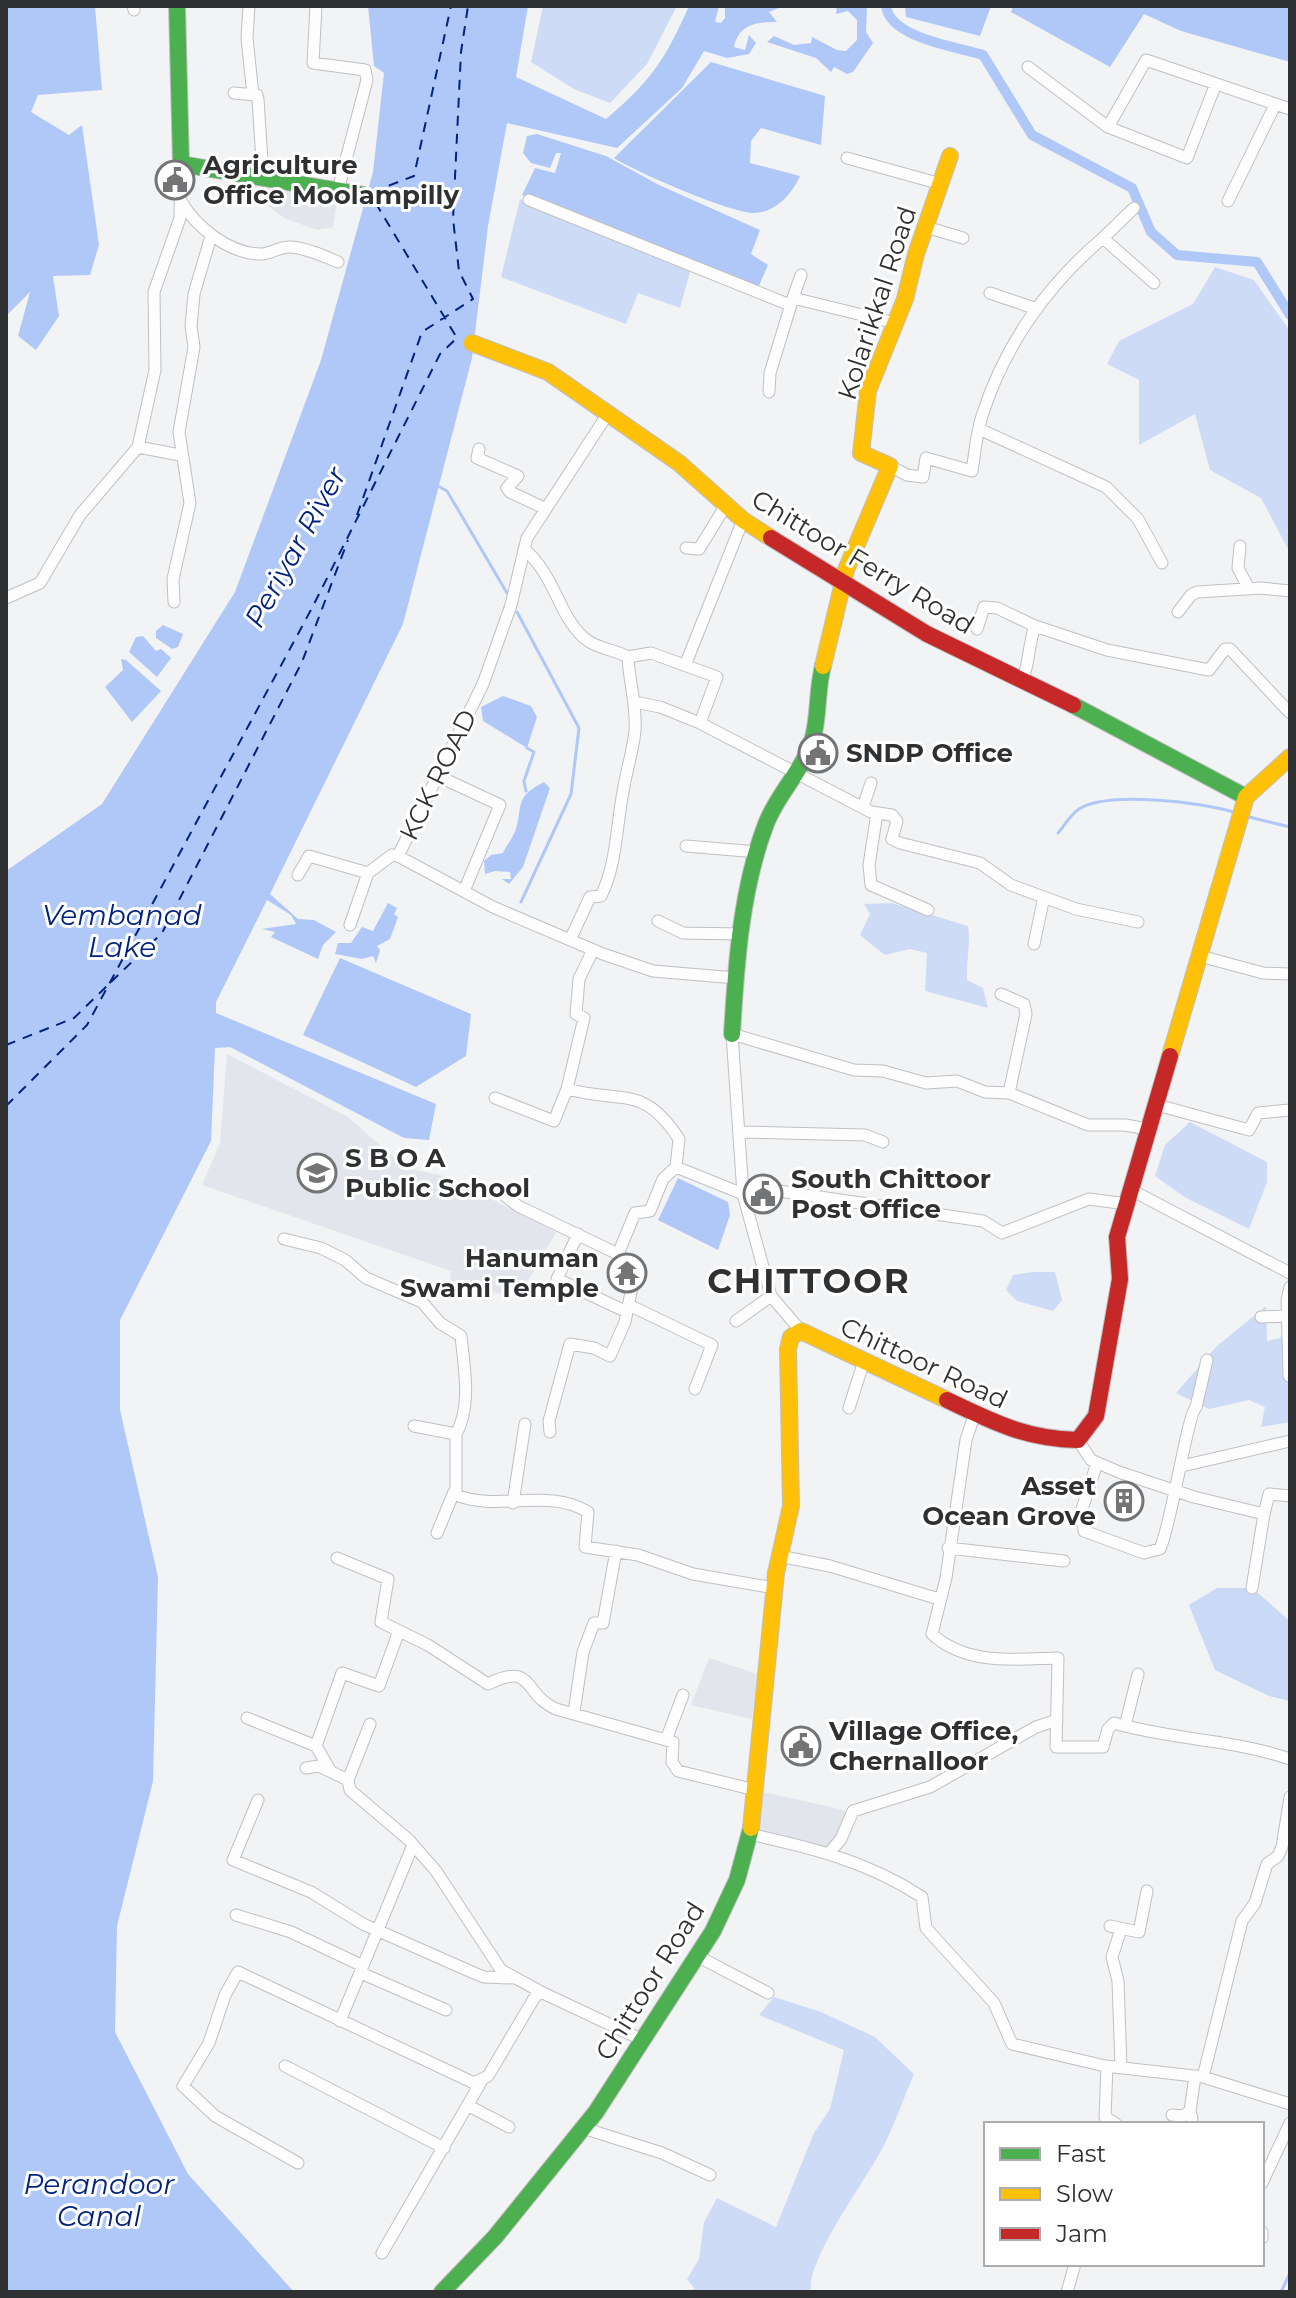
<svg xmlns="http://www.w3.org/2000/svg" width="1296" height="2298" font-family="Montserrat,sans-serif">
<style>
.built{fill:#e3e5ec}
.green{fill:#cddbf7}
.forest{fill:#cad9f6}
.water{fill:#b0c8f8}
.lines{fill:none;stroke-linecap:round;stroke-linejoin:round}
.stream{stroke:#b0c8f8;stroke-width:3}
.canal{stroke:#b0c8f8;stroke-width:10}
.ferry{stroke:#022280;stroke-width:2;stroke-dasharray:10 8;stroke-linecap:butt}
.street-casing{stroke:#c0c0c2;stroke-width:13}
.fast-casing{stroke:#c0c0c2;stroke-width:18}
.slow-casing{stroke:#c0c0c2;stroke-width:18}
.jam-casing{stroke:#c0c0c2;stroke-width:18}
.street{stroke:#fdfdfe;stroke-width:11}
.fast{stroke:#4caf50;stroke-width:16}
.slow{stroke:#ffc107;stroke-width:16}
.jam{stroke:#c62828;stroke-width:16}
.labels{text-anchor:middle;stroke-width:6;stroke-linejoin:round;paint-order:stroke}
.poi-label{font-size:26px;font-weight:bold;fill:#2f3031;stroke:#fff;text-anchor:start}
.street-label{font-size:26px;fill:#2f3031;stroke:#fff}
.water-label{font-size:28px;font-style:italic;fill:#022280;stroke:#fff}
.district-label{font-size:34px;font-weight:bold;letter-spacing:2px;fill:#2f3031;stroke:#fff}
</style>
<rect width="100%" height="100%" fill="#f2f3f5"/>
<path class="built" d="M267,181L338,195L333,227L317,230L284,218L265,204Z
M227,1054L348,1117L406,1168L448,1177L556,1232L520,1295L449,1288L451,1271L202,1185L220,1143Z
M709,1658L757,1674L752,1719L691,1705Z
M759,1791L840,1809L849,1813L830,1849L756,1832Z"/>
<path class="green" d="M543,6H677L647,64L610,103L574,89L531,62Z
M520,199L691,268L680,308L638,293L626,324L501,277Z
M1215,267L1254,280L1290,331V553L1261,498L1210,470L1195,414L1139,445V380L1107,364L1119,341L1193,304Z
M892,903L968,926C971,945 966,961 967,980L983,988L988,1008L925,991L927,953L910,949L885,955L860,935L870,914L864,904Z
M1190,1122L1267,1162V1182L1249,1229L1186,1198L1155,1176L1165,1145Z
M1033,1272H1055L1062,1300L1053,1311L1017,1301L1006,1290L1013,1275Z
M1266,1306L1267,1341L1280,1338L1290,1324V1422L1261,1427L1265,1407L1249,1400L1209,1409L1176,1393L1217,1346Z
M774,1997L821,2012L875,2037L914,2074C904,2097 896,2121 885,2143C869,2177 806,2258 811,2292H681L695,2289L687,2279L699,2259L704,2222L717,2198L776,2227L814,2133L830,2109L844,2050L759,2015Z"/>
<path class="forest" d="M1217,1588H1252L1290,1621V1701L1269,1696L1215,1670L1189,1605Z"/>
<path class="water" d="M6,6H95L102,90L38,95L31,112L69,135L82,125L99,245L90,275L53,276L59,316L36,350L18,336L30,292L6,316Z
M368,6H528L516,77L606,119C651,81 665,60 689,6H719L715,22L721,23L725,18V6H784L769,12L777,22C756,22 739,24 734,47L745,50L749,35L756,43L749,54L727,58L704,51L682,88L617,148L507,123L488,226L472,358L403,624L270,894L298,919L314,920L336,932L323,945L318,959L271,937L275,932L262,929L296,924L291,915L267,900L216,1002V1013L436,1104L429,1140L404,1138L230,1047L215,1048L211,1141L120,1320V1410L158,1577L153,1781L117,1926L115,2032L188,2174L294,2292H6V871L102,804L235,592L321,360L373,172L384,73L374,66Z
M837,6H867L866,32L873,43L853,72L847,74L834,67L831,72L816,58L767,42L774,36L794,45L811,43L812,37L837,50L846,51L857,40V20L848,11L836,14Z
M905,6H991L980,36L906,17Z
M1013,6H1290V62L1181,31L1144,14L1110,67L1011,12Z
M711,62L825,96L821,145L761,128L751,141L750,163L800,176C792,194 775,213 754,213C730,213 636,172 614,158Z
M537,134L606,156L659,185L760,230L751,254L768,265L757,290L522,195L535,168L555,173L561,153H556L550,168L531,163L523,153L527,136Z
M163,625L183,634L178,647L172,649L156,638V631Z
M143,636L156,651L161,649L171,658L157,677L129,652L136,637Z
M121,659L126,660L161,691L132,722L105,687L123,670Z
M503,696L531,706L537,717L527,748L483,721L481,707Z
M544,782L550,788L523,867L509,884L502,879H511L510,872L495,871L485,874L484,861L491,855L503,853C507,844 513,838 516,829C523,803 515,797 544,782Z
M388,903L397,908L394,914L398,917L390,939L377,946L380,950L376,963L373,956L362,959L335,954L338,943H351L362,927L373,931Z
M340,958L471,1014L466,1056L416,1087L303,1035Z
M678,1178L728,1202L730,1215L718,1250L658,1220Z"/>
<g class="lines">
<path class="stream" d="M438,486L447,491L507,593
M517,612L579,728L571,794L521,902
M526,791L524,781L534,752L527,748
M1249,817L1290,827
M1058,833C1064,826 1071,814 1079,809C1108,791 1201,802 1233,812
M1281,2292L1290,2273"/>
<path class="canal" d="M886,6C890,38 957,47 983,55L1032,135L1132,188L1151,232L1177,255L1257,262L1290,315"/>
<path class="ferry" d="M372,192L414,176L451,6
M357,515L422,332L473,299L459,271L453,219L461,52L468,6
M111,982L162,933L302,662L348,540
M6,1045L74,1018L107,986
M6,1106L87,1025L312,608L440,354L457,338L372,197"/>
<g class="street-casing">
<path id="street" d="M133,6L134,10
M249,6L247,38L253,95
M316,6L313,63L365,70L367,80L338,190
M1028,67L1108,127L1187,158L1215,86
M234,93L257,95L258,99L263,177
M1108,127L1146,60L1290,109
M847,158L941,184
M529,200L790,305
M181,201C195,226 229,254 261,254C271,254 280,246 291,247C306,248 324,256 338,262
M1228,201L1275,105
M926,227L963,238
M1103,238L1134,208
M990,293L1037,309
M793,298L801,275
M769,392L770,373L793,298L895,323
M609,412L527,538L511,605L483,684L398,856L493,907L603,954L653,971L736,978
M979,429L1106,487L1138,519L1162,563
M138,447L180,455
M479,449L477,458L518,476L507,488L510,492L544,508
M890,466L907,475L923,477L926,458L972,471C975,453 976,434 982,416C1004,346 1047,285 1103,238L1154,283
M1240,546L1238,568L1249,589
M686,548L699,549L726,505
M524,549C555,575 558,614 583,637C596,649 614,649 628,657C629,682 637,705 635,731C633,751 626,772 623,792C616,828 617,863 601,896L590,897L570,940
M6,598L40,583L80,515L138,447L155,370L154,292L180,218L181,164
M174,602L173,579L190,503L179,432L194,347L191,326L194,294L211,236
M1178,612L1191,595L1197,592L1261,588L1290,591
M977,629L984,607L997,608L1035,626L1107,650L1209,670L1225,649H1230L1290,713
M628,657L651,653L717,677L700,723L660,707L635,702
M686,663L743,520
M1022,681C1030,662 1028,645 1035,626
M700,723L871,812L892,815L897,821L892,839L900,843L980,863L1011,885L1076,909L1138,922
M438,776L500,805L464,891
M863,807L871,783
M877,813L869,865L871,885L928,910
M686,846L758,852
M298,875L309,856L368,873L392,855L398,856
M658,921L683,933L741,934
M350,925L368,873
M1034,944L1044,897
M1200,956L1263,973L1290,974
M1001,994L1024,1004L1026,1014L1009,1093
M567,1089C623,1104 643,1084 679,1139L676,1167
M495,1098L554,1121L567,1089L584,1018L576,1014L579,979L593,950
M1157,1105L1249,1130L1258,1113L1290,1110
M739,1132L865,1135L883,1142
M1131,1190L1290,1273
M499,1191L518,1206L618,1254L635,1213L650,1211L663,1179L676,1167L743,1194L779,1191L983,1221L1002,1233L1089,1199L1127,1204
M578,1234L557,1279L627,1312
M284,1239L321,1248L345,1260L366,1278L422,1302L440,1323L461,1336C464,1367 472,1406 456,1434
M629,1305L712,1345L695,1389
M1261,1317L1287,1316
M736,1321L771,1296
M801,1331L771,1296L743,1194L732,1034L854,1070L883,1071L926,1083L957,1081L985,1092L1009,1093L1088,1125H1125L1148,1129
M1289,1376L1287,1300L1290,1287
M849,1408L864,1361
M975,1413L966,1440L946,1578L932,1634C967,1666 1016,1659 1058,1658L1056,1747H1103L1108,1729L1114,1723C1173,1740 1232,1739 1290,1759
M414,1426L456,1434V1495C499,1512 547,1487 588,1512L585,1547L638,1555L693,1574L774,1588
M550,1432L549,1421L570,1344L594,1348L610,1356L625,1322L634,1277L618,1254
M1078,1440L1091,1460L1119,1472L1194,1497L1264,1514L1269,1494L1290,1496
M1097,1463L1082,1509L1084,1531L1144,1553L1160,1549C1172,1522 1187,1416 1196,1407L1207,1360
M1182,1466L1290,1441
M513,1503L525,1424
M437,1533L454,1492
M948,1548L1064,1561
M779,1556L830,1566L939,1599
M337,1558L388,1579L381,1622L428,1645L488,1684C535,1661 522,1694 556,1709L673,1742L672,1762L678,1771L755,1790
M1252,1588L1264,1514
M574,1712L583,1652L594,1623H603L616,1551
M247,1718L316,1746L342,1673L379,1686L399,1631
M1125,1726L1138,1674
M666,1740L683,1695
M316,1746L330,1770
M306,1768L319,1766L348,1780L350,1790L409,1840L436,1871L501,1970L543,1993
M348,1780L370,1724
M258,1800L233,1860L311,1892L363,1924L474,1973L484,1977L513,1978
M749,1834C812,1848 867,1861 922,1897L926,1928L994,2003L1012,2044L1105,2066L1203,2077L1290,2104
M830,1852L841,1839L853,1811L930,1787L1036,1727L1057,1720
M236,1915L291,1932L363,1966
M697,1956L768,1993
M361,1973L446,2010
M340,2021L413,1845
M285,2066L444,2148
M1107,2066L1105,2117L1116,2124
M1121,2067L1118,1981L1112,1957L1121,1929L1110,1926L1139,1932L1147,1891
M1203,2077L1242,1921L1255,1903L1267,1864L1278,1856L1282,1847L1290,1797
M469,2106L509,2127
M1172,2115L1183,2116L1190,2111
M1192,2119L1190,2111L1195,2076
M583,2128L662,2153L710,2175
M298,2163L215,2116L183,2086L209,2043L225,1995L238,1972L474,2083L488,2076L536,1995L543,1993L643,2040
M1262,2183L1290,2123
M1262,2232V2238
M382,2253L481,2082
M1067,2292L1075,2264"/>
</g>
<g class="fast-casing">
<path id="fast" d="M177,6L181,164L364,195
M1073,705L1246,797
M732,1034C736,965 741,889 766,824C778,792 807,767 814,733C819,711 817,688 823,666
M442,2292L495,2237L596,2112L713,1931L737,1880L751,1828"/>
</g>
<g class="slow-casing">
<path id="slow" d="M472,343L548,372L679,463L743,520L771,538
M823,666L846,570L890,466L861,453L868,391L905,299L916,254L950,156
M1170,1056L1246,797L1290,757
M751,1828L776,1573L791,1506L788,1349L791,1337L801,1331L947,1400"/>
</g>
<g class="jam-casing">
<path id="jam" d="M771,538L927,634L1073,705
M947,1400C993,1422 1026,1439 1078,1440L1096,1416L1120,1279L1117,1237L1170,1056"/>
</g>
<use href="#street" class="street"/>
<use href="#fast" class="fast"/>
<use href="#slow" class="slow"/>
<use href="#jam" class="jam"/>
</g>
<defs>
<g id="civic-ring" transform="scale(2)"><circle r="9.5" fill="#fff" stroke="#737476" stroke-width="1.5"/><path d="M-.6-6.5H3V-4.5H.6V-3L4-1V1h2V6H-6V1h2V-1L-.6-3ZM-1.2 2.5V6h2.4V2.5Z" fill="#737476"/></g>
<g id="school-ring" transform="scale(2)"><circle r="9.5" fill="#fff" stroke="#737476" stroke-width="1.5"/><path d="M0-5L7-2L0 1L-7-2ZM-4 1L0 2.5L4 1V4Q0 6-4 4Z" fill="#737476"/></g>
<g id="temple-ring" transform="scale(2)"><circle r="9.5" fill="#fff" stroke="#737476" stroke-width="1.5"/><path d="M0-6L5-2H3V0L6.5 2.5H4V6H1.5V3h-3V6H-4V2.5H-6.5L-3 0V-2H-5Z" fill="#737476"/></g>
<g id="building-ring" transform="scale(2)"><circle r="9.5" fill="#fff" stroke="#737476" stroke-width="1.5"/><path d="M-4-6H4V6H1V3H-1V6H-4ZM-2.5-4.3h1.7v1.8h-1.7ZM.8-4.3h1.7v1.8H.8ZM-2.5-1h1.7V.8h-1.7ZM.8-1h1.7V.8H.8Z" fill="#737476"/></g>
</defs>
<g fill-rule="evenodd">
<use href="#civic-ring" x="175" y="180"/>
<use href="#civic-ring" x="818" y="753"/>
<use href="#school-ring" x="317" y="1173"/>
<use href="#civic-ring" x="763" y="1194"/>
<use href="#temple-ring" x="627" y="1273"/>
<use href="#building-ring" x="1124" y="1501"/>
<use href="#civic-ring" x="801" y="1746"/>
</g>
<g class="labels">
<g class="poi-label">
<text x="203" y="174">Agriculture<tspan x="203" dy="30">Office Moolampilly</tspan></text>
<text x="846" y="762">SNDP Office</text>
<text x="345" y="1167">S B O A<tspan x="345" dy="30">Public School</tspan></text>
<text x="791" y="1188">South Chittoor<tspan x="791" dy="30">Post Office</tspan></text>
<text x="599" y="1267" text-anchor="end">Hanuman<tspan x="599" dy="30">Swami Temple</tspan></text>
<text x="1096" y="1495" text-anchor="end">Asset<tspan x="1096" dy="30">Ocean Grove</tspan></text>
<text x="829" y="1740">Village Office,<tspan x="829" dy="30">Chernalloor</tspan></text>
</g>
<g class="street-label">
<text transform="translate(877 303) rotate(-72)" y="9">Kolarikkal Road</text>
<text transform="translate(863 562) rotate(31)" y="9">Chittoor Ferry Road</text>
<text transform="translate(438 775) rotate(-64)" y="9">KCK ROAD</text>
<text transform="translate(924 1363) rotate(25)" y="9">Chittoor Road</text>
<text transform="translate(650 1981) rotate(-58)" y="9">Chittoor Road</text>
</g>
<g class="water-label">
<text transform="translate(295 547) rotate(-61)" y="10">Periyar River</text>
<text x="122" y="925">Vembanad<tspan x="122" dy="32">Lake</tspan></text>
<text x="99" y="2194">Perandoor<tspan x="99" dy="32">Canal</tspan></text>
</g>
<g class="district-label">
<text x="809" y="1293">CHITTOOR</text>
</g>
</g>
<rect width="1296" height="2298" fill="none" stroke="#2f3031" stroke-width="16"/>
<rect x="984" y="2122" width="280" height="144" fill="#ffffff" stroke="#acacad" stroke-width="2"/>
<rect x="1000" y="2148" width="40" height="12" fill="#4caf50" stroke="#acacad" stroke-width="2"/>
<text x="1056" y="2162" font-size="24" fill="#2f3031">Fast</text>
<rect x="1000" y="2188" width="40" height="12" fill="#ffc107" stroke="#acacad" stroke-width="2"/>
<text x="1056" y="2202" font-size="24" fill="#2f3031">Slow</text>
<rect x="1000" y="2228" width="40" height="12" fill="#c62828" stroke="#acacad" stroke-width="2"/>
<text x="1056" y="2242" font-size="24" fill="#2f3031">Jam</text>
</svg>
